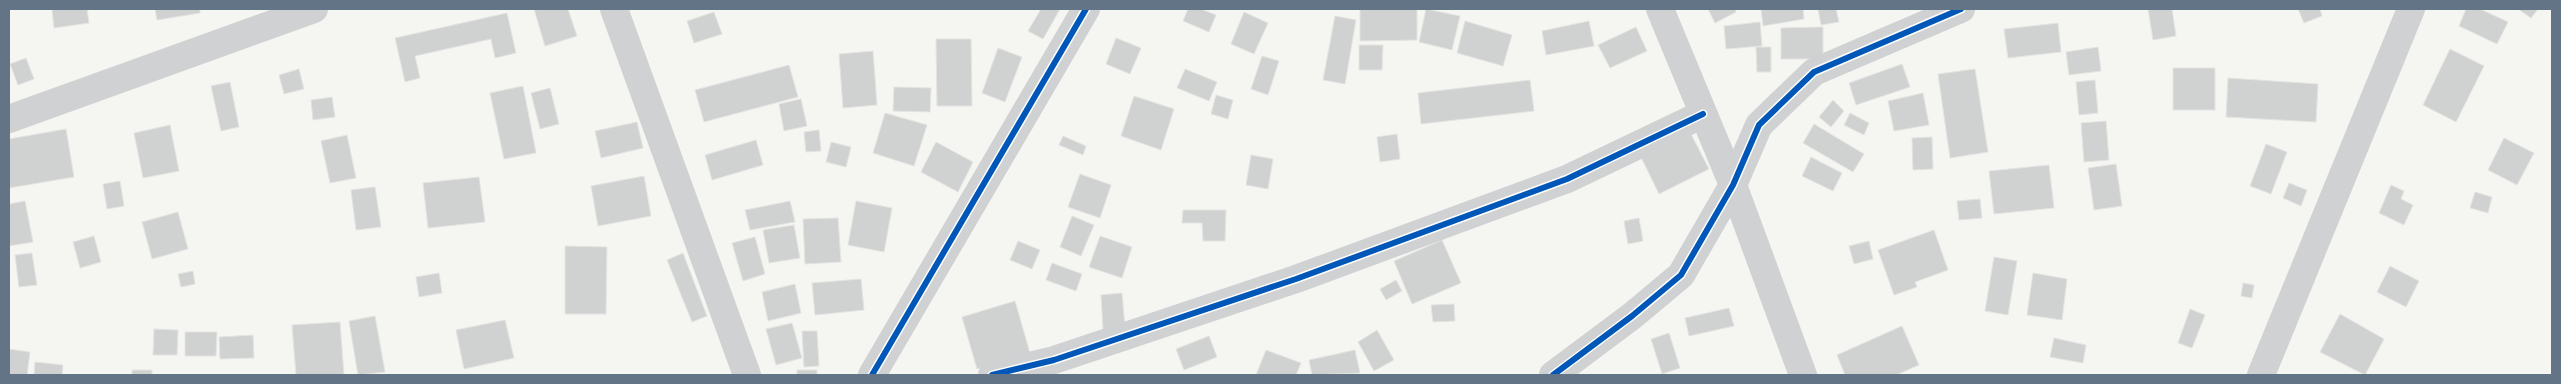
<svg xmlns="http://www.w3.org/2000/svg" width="2561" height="384" font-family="Rubik,sans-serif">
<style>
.building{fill:#d0d1d1;stroke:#e4e4e2}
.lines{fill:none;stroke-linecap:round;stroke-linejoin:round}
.minor{stroke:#d0d1d2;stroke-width:28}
.tertiary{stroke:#d0d1d2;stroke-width:28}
.cycleway-casing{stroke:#fff;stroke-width:9}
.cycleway{stroke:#0057b8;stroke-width:6}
</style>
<rect width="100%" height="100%" fill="#f5f5f2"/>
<path class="building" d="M52,9H87L89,23L54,28Z
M155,9H200V13L157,20Z
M534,9H568L577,36L545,46Z
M1041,9H1060L1043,39L1028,31Z
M1188,9H1201L1216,15L1209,32L1183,21Z
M1360,9H1417V40L1360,41Z
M1426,9L1460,16L1452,50L1419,42Z
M1708,9H1735L1736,12L1715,23Z
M1761,9H1803L1804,19L1763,26Z
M1818,9H1836L1839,22L1821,25Z
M2148,9H2172L2176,36L2153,40Z
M2298,9H2320L2322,16L2304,23Z
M2466,9H2480L2508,22L2497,44L2459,26Z
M2518,9H2538L2531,18Z
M714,12L722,34L694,43L687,21Z
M1244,12L1268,23L1254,54L1231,44Z
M507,13L516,53L495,58L491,39L415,56L420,78L405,82L395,38Z
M1335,16L1356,20L1345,84L1323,80Z
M1465,21L1512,35L1503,66L1457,53Z
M1589,21L1594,46L1546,55L1542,31Z
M1760,22L1762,46L1726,49L1724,26Z
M2058,23L2061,52L2008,58L2004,29Z
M1636,27L1647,51L1610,68L1598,45Z
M1823,27V59H1781V28Z
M1116,38L1141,48L1130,74L1106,64Z
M936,39H971L972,106H937Z
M1359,45H1383L1382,70H1359Z
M1756,47H1771V72H1757Z
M2098,47L2101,71L2069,75L2066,52Z
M998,48L1022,57L1005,102L982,93Z
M2450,49L2484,66L2456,122L2423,105Z
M873,51L877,105L843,108L839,54Z
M1262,56L1279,61L1268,95L1251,89Z
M26,58L34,79L18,85L10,64Z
M1902,64L1910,87L1856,105L1849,83Z
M789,65L798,97L704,122L695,90Z
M2173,68H2215V110H2173Z
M299,69L304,89L284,94L279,75Z
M1185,69L1217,82L1209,101L1177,88Z
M1975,69L1988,152L1950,158L1938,74Z
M2228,78L2318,84L2316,122L2226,117Z
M1530,80L1534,111L1421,124L1418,93Z
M2095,80L2098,113L2079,115L2076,82Z
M230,82L239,127L221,131L211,86Z
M523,86L536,153L504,159L490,93Z
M894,87L931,88L930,112L893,111Z
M550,88L559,124L540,129L531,93Z
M1923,93L1929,125L1894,131L1888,101Z
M1216,95L1233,100L1228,119L1211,114Z
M1134,96L1174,109L1161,150L1121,136Z
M332,97L335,117L313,120L311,100Z
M801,99L807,126L784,131L779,104Z
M1833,100L1844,111L1831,127L1819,117Z
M885,113L927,125L914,166L873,153Z
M1850,113L1869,123L1864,135L1844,125Z
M2106,121L2109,160L2084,162L2081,123Z
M637,122L643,148L601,158L595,131Z
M1814,124L1864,154L1853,172L1803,143Z
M170,125L179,171L143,178L134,133Z
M66,129L74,177L9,188V139Z
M819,130L821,151L806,152L804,132Z
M1690,132L1709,169L1659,194L1641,157Z
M1397,134L1400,159L1380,162L1377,137Z
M347,135L356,178L330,183L321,141Z
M1063,136L1086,146L1083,155L1059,145Z
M1932,137L1933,169L1913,170L1912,138Z
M2504,138L2534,153L2517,185L2488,170Z
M756,140L763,165L712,180L705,155Z
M831,142L851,147L846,167L826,162Z
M936,142L973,162L958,192L921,172Z
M2266,144L2287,152L2271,194L2250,186Z
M1251,155L1273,159L1268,189L1246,185Z
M1811,157L1842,173L1833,191L1802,176Z
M2116,164L2122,206L2094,210L2088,168Z
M2049,165L2054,208L1994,214L1989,171Z
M1080,174L1111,185L1100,218L1068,207Z
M644,176L651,216L598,226L591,186Z
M479,177L485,222L428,228L423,183Z
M120,181L124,206L107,209L103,184Z
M2289,183L2307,190L2301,206L2283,198Z
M2391,185L2404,191L2401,199L2413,205L2404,225L2379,213Z
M375,187L381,227L356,230L351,190Z
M2475,192L2492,197L2488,213L2470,208Z
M1980,199L1982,218L1959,220L1957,201Z
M25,201L33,242L9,246V204Z
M790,201L795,222L750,230L745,210Z
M856,201L892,208L884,252L848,245Z
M1183,210H1226L1225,241H1203L1202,223H1182Z
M178,212L188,249L152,259L142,222Z
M1072,216L1094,225L1081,256L1060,247Z
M838,218L841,262L805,264L803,219Z
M1639,218L1643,241L1628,244L1624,221Z
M794,225L800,258L769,263L763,230Z
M1934,230L1948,270L1915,282L1917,287L1894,295L1878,250Z
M94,236L101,262L80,268L73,242Z
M1100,236L1132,247L1122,278L1089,267Z
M755,237L765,274L743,281L732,243Z
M1442,240L1461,283L1412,304L1394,261Z
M1018,241L1040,250L1032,269L1010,260Z
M1869,241L1873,259L1854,264L1849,246Z
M565,246L607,247L606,314H565Z
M32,253L37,285L19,287L15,255Z
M683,253L707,316L692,322L667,260Z
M1994,257L2017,261L2008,315L1985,311Z
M1052,263L1082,274L1076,291L1046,280Z
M2390,266L2419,281L2406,307L2377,292Z
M193,271L195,284L181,287L178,274Z
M439,273L442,293L419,297L416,277Z
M2033,273L2067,279L2062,320L2027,315Z
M861,279L864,310L815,315L812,283Z
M1396,280L1402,291L1386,300L1380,289Z
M2243,283L2254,285L2252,298L2241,296Z
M795,284L801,313L768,321L762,292Z
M1122,293L1125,327L1103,329L1101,295Z
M1015,301L1030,353L977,369L962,317Z
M1454,304L1455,321L1433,322L1431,305Z
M1729,308L1734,326L1689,336L1685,318Z
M2190,309L2205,315L2192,348L2178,343Z
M2340,314L2384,339L2365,375L2320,352Z
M375,316L385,372L358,375L349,321Z
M505,320L514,358L464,369L456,330Z
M340,322L344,375H296L292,325Z
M792,323L802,358L776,365L766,329Z
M1902,326L1919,365L1896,375H1845L1837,355Z
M154,329L178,330L177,355H153Z
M1377,330L1394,360L1374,371L1358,342Z
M802,331H817L819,366L804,367Z
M185,332H217L216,356H185Z
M1669,333L1680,368L1662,374L1651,339Z
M253,335L254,358L220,359L219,337Z
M1209,336L1217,357L1184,370L1176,349Z
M2054,338L2086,345L2083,363L2050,357Z
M9,349L30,352L27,375H9Z
M1266,350L1301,363L1296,375H1256Z
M1355,350L1360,373L1312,375L1309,360Z
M35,362L63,365L62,375H34Z
M132,370H152V375H132Z
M797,370H817V375H797Z"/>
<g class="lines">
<path class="minor" d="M614,9L747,375
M1660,9L1733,185L1803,375
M9,119L314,9
M872,375L1086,9
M992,375L1054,360L1296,279L1567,179L1703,114
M1553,375L1632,316L1681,275L1733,185L1759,125L1814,72L1961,9"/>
<path class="tertiary" d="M2261,375L2411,9"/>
<g class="cycleway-casing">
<path id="cycleway" d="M872,375L1086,9
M992,375L1054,360L1296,279L1567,179L1703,114
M1553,375L1632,316L1681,275L1733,185L1759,125L1814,72L1961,9"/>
</g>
<use href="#cycleway" class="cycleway"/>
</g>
<rect width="2561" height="384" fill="none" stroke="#627486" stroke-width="20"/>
</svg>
